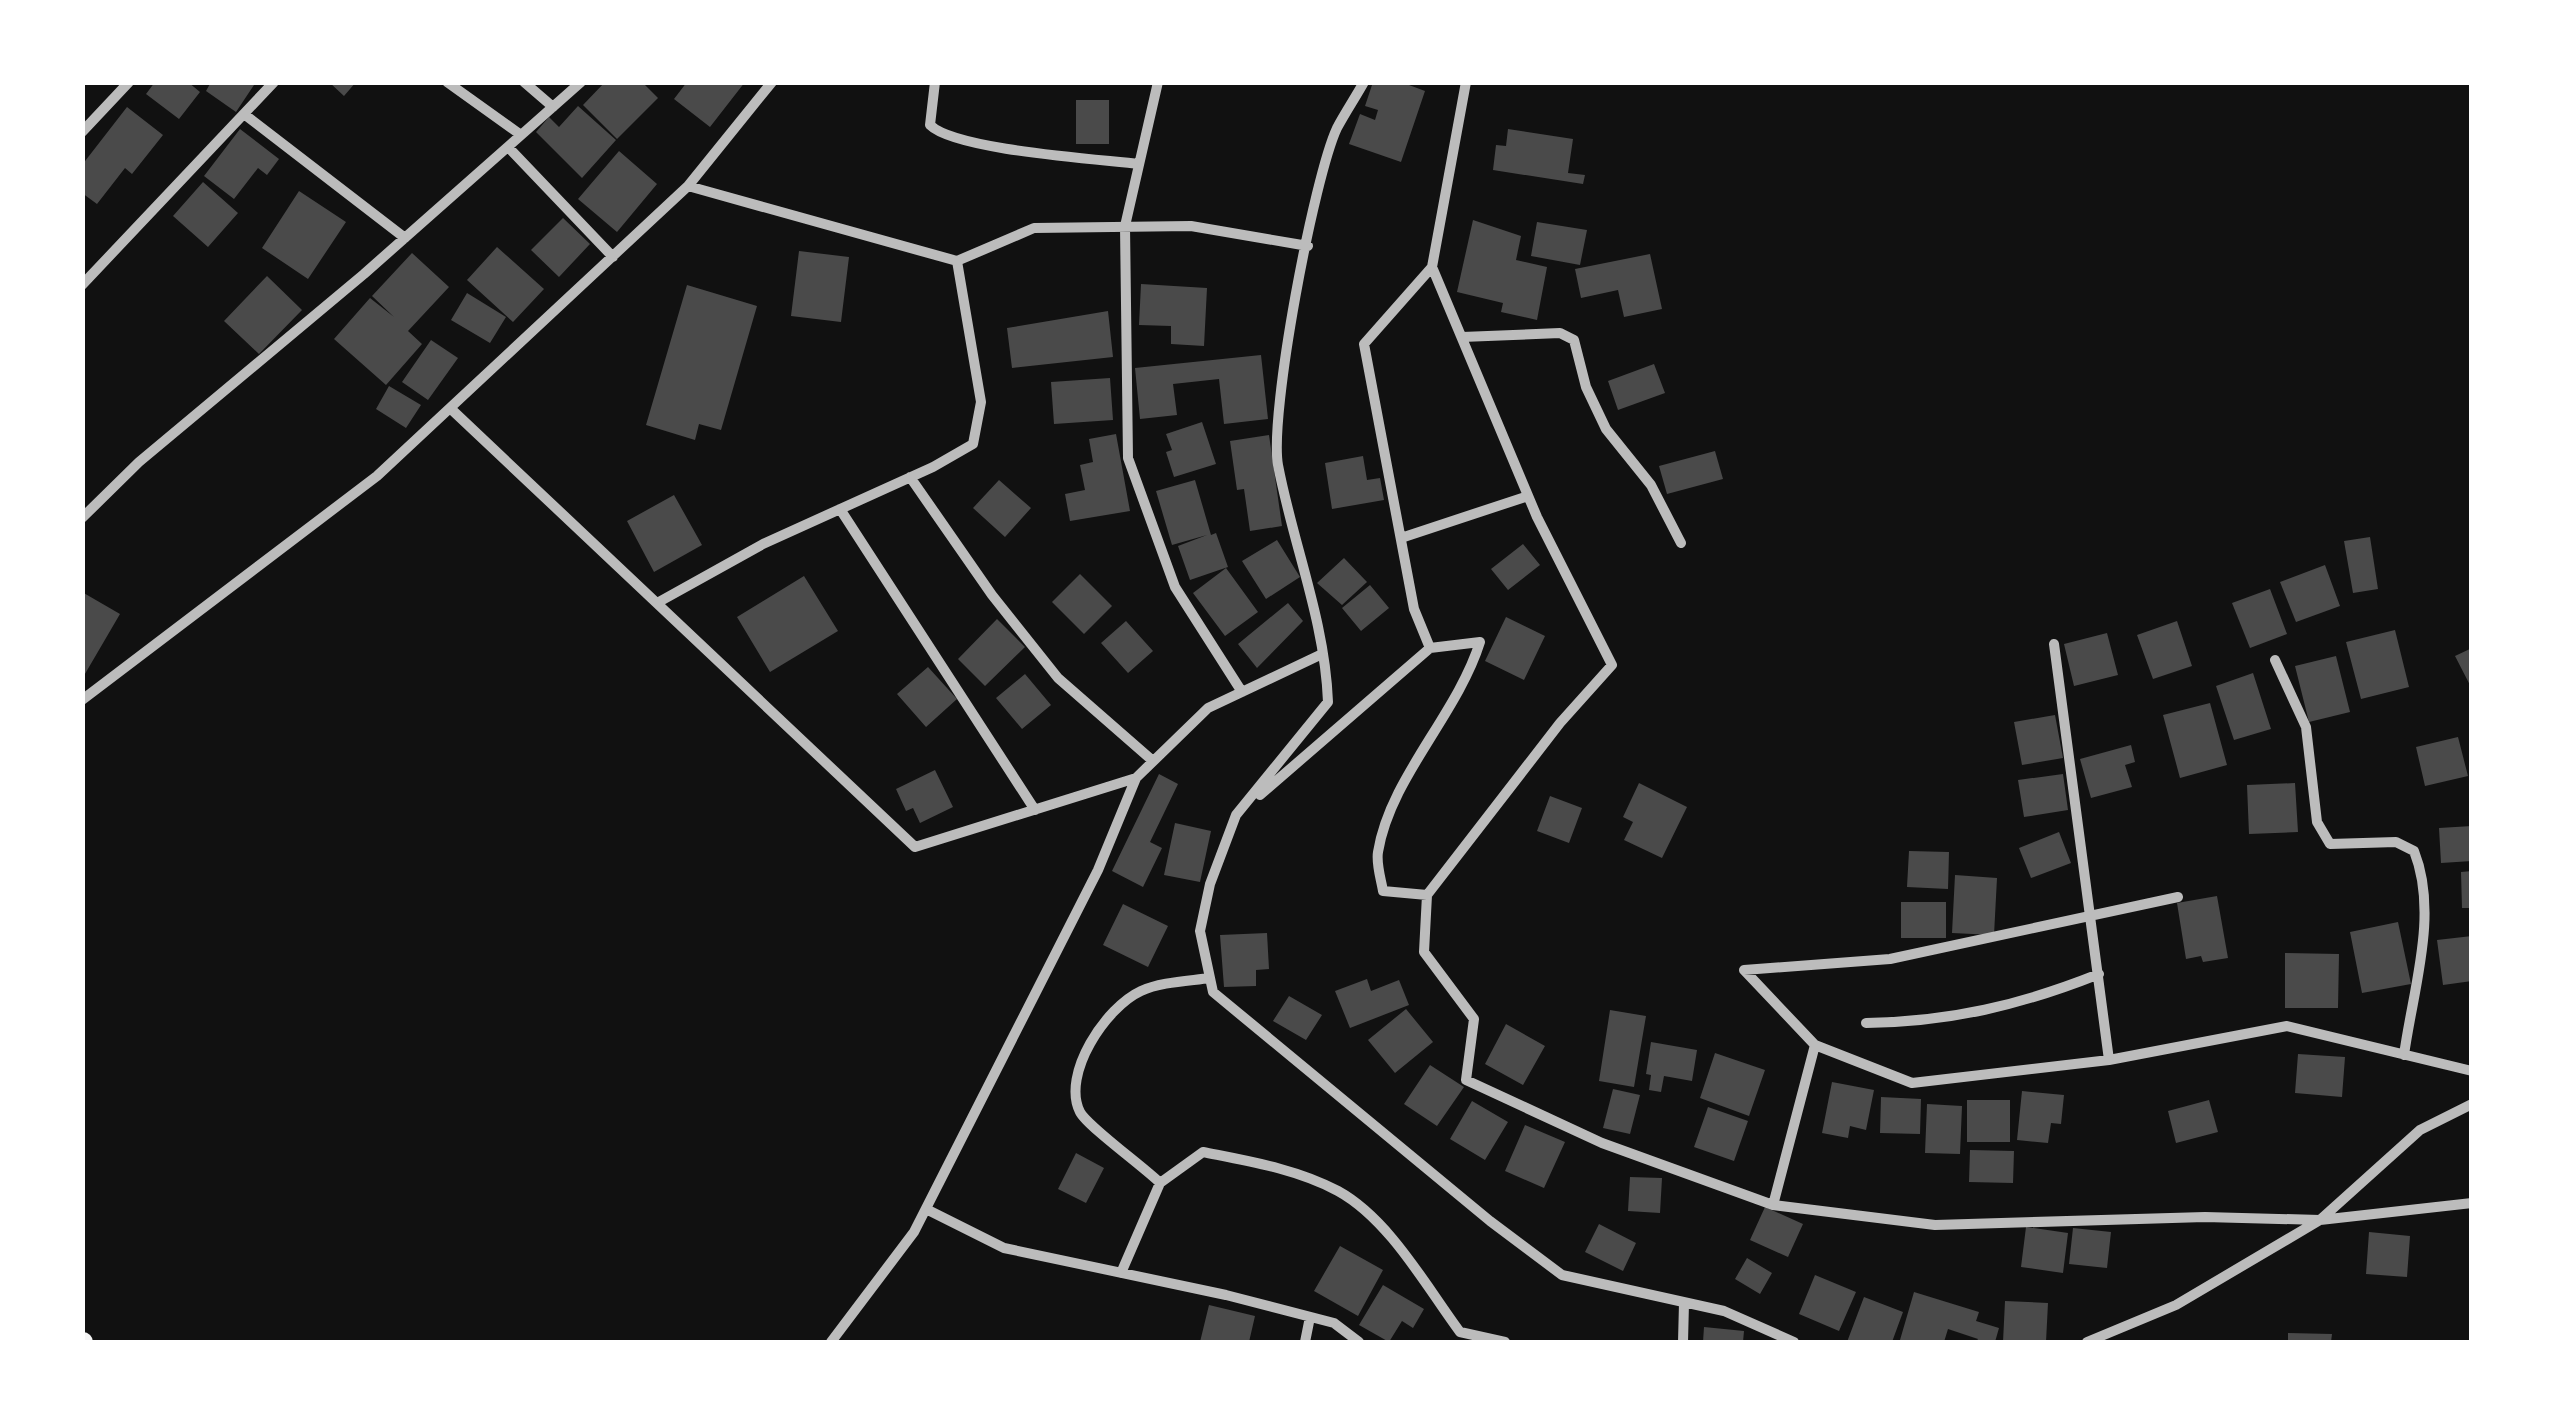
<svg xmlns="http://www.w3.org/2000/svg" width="2554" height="1425" font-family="'Fira Sans Condensed',sans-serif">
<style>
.building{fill:#4a4a4a}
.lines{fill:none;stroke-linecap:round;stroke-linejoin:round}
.minor{stroke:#bcbcbc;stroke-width:10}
.secondary{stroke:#f5f5f5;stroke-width:20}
</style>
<rect width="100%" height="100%" fill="#111"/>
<path class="building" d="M155,82H188L200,92L179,119L146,94Z
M211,82H256L236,112L206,91Z
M329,82H356L344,96Z
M605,82H642L658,98L617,139L583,105Z
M687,82H745L710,127L674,99Z
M1373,82H1401L1425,91L1401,162L1349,144L1360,114L1375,120L1378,110L1365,106Z
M1076,100H1109V144H1076Z
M578,106L616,140L582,178L536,132L549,117L559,127Z
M127,107L163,135L132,174L125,168L97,204L82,193V165Z
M240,129L279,159L267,175L258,168L234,199L204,176Z
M1508,129L1573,139L1568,173L1585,175L1583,184L1493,170L1496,145L1506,146Z
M619,151L657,184L617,232L578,199Z
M203,182L238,213L208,247L173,216Z
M299,191L346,222L308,279L262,248Z
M563,218L590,244L559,277L531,250Z
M1473,220L1521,236L1516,260L1547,267L1537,320L1501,312L1503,303L1457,292Z
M1537,222L1587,230L1580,265L1531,256Z
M497,247L544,289L513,322L467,280Z
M799,251L849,257L841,322L791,316Z
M412,253L449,287L408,331L422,344L386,385L334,339L370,298L394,317L372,296Z
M1650,254L1662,309L1624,317L1618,290L1581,298L1575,269Z
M267,276L302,310L259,354L224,321Z
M1141,284L1207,288L1204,346L1171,344V326L1139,325Z
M687,285L757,306L721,430L699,424L695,440L646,425Z
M467,293L506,317L490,343L451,320Z
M1108,311L1113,357L1012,368L1007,328Z
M431,340L458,358L428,400L402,382Z
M1261,355L1268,419L1224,424L1219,379L1173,384L1177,415L1140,419L1135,368Z
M1654,364L1665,393L1618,410L1608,381Z
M1110,378L1113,420L1054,424L1051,382Z
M389,386L421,405L406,428L376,409Z
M1202,422L1216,464L1174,477L1166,452L1172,450L1166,434Z
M1116,434L1130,511L1070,521L1065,494L1085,490L1080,465L1093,462L1089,439Z
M1269,435L1282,526L1250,531L1244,489L1237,490L1230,441Z
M1715,451L1723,479L1667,494L1659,466Z
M1363,456L1367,480L1380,478L1384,500L1332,509L1325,463Z
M999,480L1031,508L1005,537L973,508Z
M1195,480L1211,535L1216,533L1228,567L1190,580L1178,546L1207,535L1172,545L1156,491Z
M674,495L702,545L654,572L627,521Z
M2370,537L2378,589L2353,593L2344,541Z
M1277,540L1300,577L1266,599L1242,561Z
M1523,544L1540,565L1508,590L1491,569Z
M1344,558L1367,582L1342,605L1317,583Z
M2325,565L2340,606L2296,622L2280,582Z
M1226,568L1258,612L1225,636L1193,593Z
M1080,574L1112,606L1084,634L1052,602Z
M804,576L838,631L770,672L737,617Z
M1370,585L1389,608L1361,631L1342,608Z
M2270,589L2287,634L2250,648L2232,603Z
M82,592L120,614L82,679Z
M1288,603L1303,621L1257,668L1238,644Z
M1506,617L1545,636L1524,680L1485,661Z
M997,619L1025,647L985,686L958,659Z
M1126,621L1153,651L1128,673L1101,643Z
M2177,621L2192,666L2153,679L2137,635Z
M2395,630L2409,687L2361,699L2346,642Z
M2107,633L2118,675L2074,686L2064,644Z
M2472,648V689L2455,656Z
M2336,656L2350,712L2309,722L2295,666Z
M928,667L957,699L926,727L897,694Z
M2253,673L2271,729L2234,740L2216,686Z
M1025,674L1051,705L1022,729L996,698Z
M2210,703L2227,765L2180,778L2163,715Z
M2055,715L2063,758L2022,765L2014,722Z
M2458,737L2468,776L2425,786L2416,747Z
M2131,745L2135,762L2125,765L2132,787L2091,798L2080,759Z
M935,770L953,807L920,823L913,808L906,811L896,789Z
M1159,774L1178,784L1150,842L1162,848L1143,887L1112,871Z
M2063,774L2068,810L2024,817L2018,780Z
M1639,783L1687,807L1662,858L1624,840L1633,822L1623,817Z
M2295,783L2298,832L2249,834L2247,785Z
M1550,796L1582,808L1569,843L1537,831Z
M1175,823L1211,831L1200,882L1164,875Z
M2472,826V861L2441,863L2439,828Z
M2059,832L2071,863L2031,878L2019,848Z
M1909,851L1949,852L1948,889L1907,887Z
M2472,871V908H2462L2461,872Z
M1955,875L1997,878L1994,935L1952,933Z
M2217,896L2228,958L2203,962L2201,956L2186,959L2177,903Z
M1901,902H1946V938H1901Z
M1123,904L1168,926L1148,967L1103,945Z
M2398,922L2411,984L2362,993L2350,932Z
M1267,933L1269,969L1256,970V986L1224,987L1220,935Z
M2472,936V981L2443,985L2437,940Z
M2285,953L2339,954L2338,1008H2285Z
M1367,979L1371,991L1399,980L1409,1005L1350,1028L1335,991Z
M1289,996L1322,1015L1306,1040L1273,1021Z
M1406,1009L1433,1042L1395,1073L1368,1040Z
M1610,1010L1646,1016L1634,1087L1599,1081Z
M1506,1024L1545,1046L1523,1085L1485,1064Z
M1651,1042L1697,1050L1692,1081L1664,1076L1661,1092L1649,1090L1651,1075L1646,1074Z
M1715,1053L1765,1070L1749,1116L1700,1098Z
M2298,1054L2345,1057L2342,1097L2295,1093Z
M1430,1065L1464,1087L1437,1126L1404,1104Z
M1832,1082L1874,1090L1866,1130L1850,1126L1848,1138L1822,1133Z
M1613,1089L1640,1095L1630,1134L1603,1128Z
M2022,1091L2064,1095L2061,1124L2051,1123L2048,1143L2017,1140Z
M1881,1097L1921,1099L1920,1134L1880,1133Z
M1967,1100H2010V1142H1967Z
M2209,1100L2218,1132L2176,1143L2168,1111Z
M1472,1101L1508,1122L1485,1160L1450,1139Z
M1927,1104L1962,1106L1960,1154L1925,1153Z
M1708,1107L1748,1121L1734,1161L1694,1147Z
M1525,1125L1565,1142L1544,1188L1505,1171Z
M1970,1150L2014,1151L2013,1183L1969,1182Z
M1076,1153L1104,1168L1086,1203L1058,1189Z
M1630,1177L1662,1178L1660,1213L1628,1211Z
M1765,1207L1803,1224L1788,1257L1750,1240Z
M1599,1224L1636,1243L1623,1271L1585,1252Z
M2026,1227L2068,1233L2063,1273L2021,1267Z
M2073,1228L2111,1232L2107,1268L2069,1264Z
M2369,1232L2410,1236L2407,1277L2366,1274Z
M1340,1246L1383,1270L1358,1316L1314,1291Z
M1747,1258L1772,1273L1760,1294L1735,1279Z
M1815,1275L1856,1292L1839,1331L1799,1314Z
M1383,1285L1424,1309L1413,1328L1402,1321L1389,1342L1359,1325Z
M1914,1292L1979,1312L1976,1321L1999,1328L1995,1342H1976L1978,1339L1948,1329L1944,1342L1900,1340Z
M1864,1297L1903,1312L1892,1342H1847Z
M2005,1301L2048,1303L2046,1342H2003Z
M1209,1305L1255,1316L1249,1342H1200Z
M1704,1327L1744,1331L1743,1342H1703Z
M2288,1333L2332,1334L2331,1342H2288Z"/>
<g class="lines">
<path class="minor" d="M447,82L521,135
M524,82L553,107
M935,82L930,125C955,150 1097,159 1139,164
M1158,82L1125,226L1128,458L1175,587L1242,692
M1364,82C1355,98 1345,113 1337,128C1314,177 1269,414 1278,465C1293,544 1325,621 1328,702L1236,815L1210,884L1200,931L1213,992L1490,1221L1562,1275L1724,1311L1794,1342
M244,114L405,238
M82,132L129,82
M508,147L613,257
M688,186L957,261L1034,228L1191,226L1308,246
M1432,267L1537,517L1612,665L1560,723L1427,895L1424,952L1474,1019L1466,1080L1602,1143L1773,1205L1935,1225L2205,1217L2320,1220L2472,1203
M82,285L274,82
M1462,337L1560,333L1574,340L1586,387L1606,429L1651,485L1681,543
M450,408L915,847L1136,778
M910,477L992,595L1058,678L1153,761
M840,509L1035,810
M82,518L139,462L364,274L581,82
M1401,538L1528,496
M657,603L763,544L933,467L973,444L981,402L957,261
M2054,644L2109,1060
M1430,648L1414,609L1364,344L1432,267L1466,82
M2275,660L2306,727L2317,822L2330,844L2396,842L2414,851C2439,914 2413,989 2404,1055
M82,700L377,476L688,186L772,82
M1260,795L1430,648L1480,642C1457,715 1390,778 1378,852C1376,864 1381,879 1383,891L1427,895
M2178,897L1890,959L1744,970L1815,1045L1912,1083L2109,1060L2287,1026L2472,1071
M1866,1023C1950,1022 2021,1005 2099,974
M1160,1183C1144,1167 1087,1126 1080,1112C1061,1074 1106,1007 1141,991C1160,982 1189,981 1210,978
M1773,1205L1815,1045
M926,1209L1004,1248L1226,1295L1334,1323L1359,1342
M1121,1273L1160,1183L1203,1152C1248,1161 1297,1169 1338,1191C1389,1219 1426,1286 1460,1332L1505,1342
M831,1342L914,1232L1098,870L1136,778L1208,708L1320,655
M1305,1342L1310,1317
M1683,1342L1684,1303
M2087,1342L2176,1305L2320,1220L2420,1130L2472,1104"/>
<path class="secondary" d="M82,1342H83"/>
</g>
<rect width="2554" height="1425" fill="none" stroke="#ffffff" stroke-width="170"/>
</svg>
